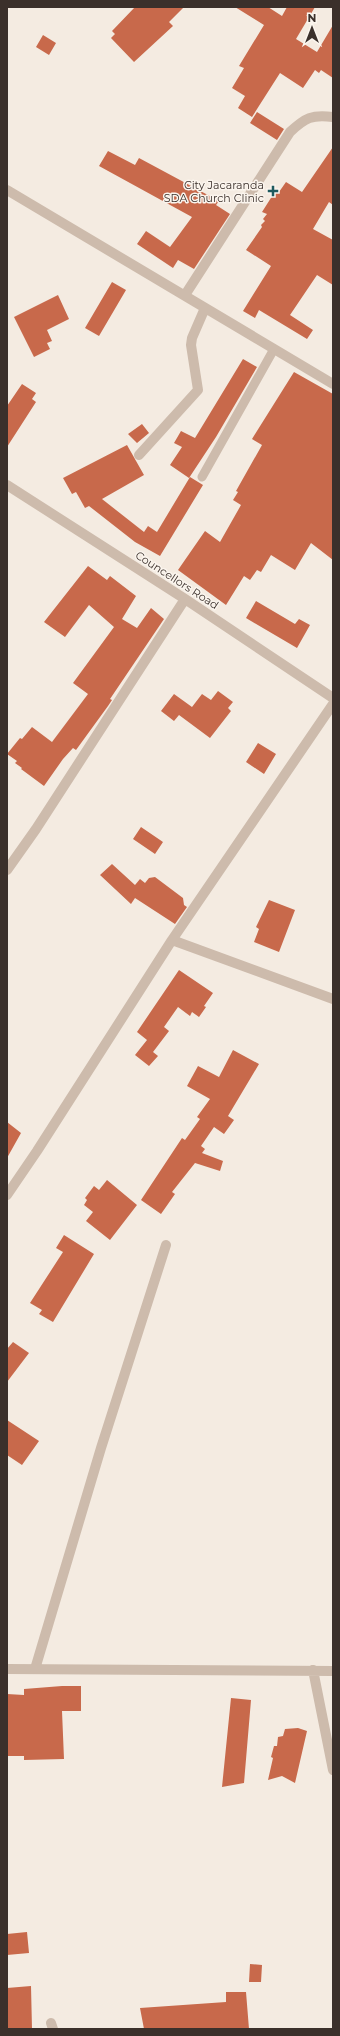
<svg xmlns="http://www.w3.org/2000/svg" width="340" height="2036" font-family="Montserrat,sans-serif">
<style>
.building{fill:#c8694b}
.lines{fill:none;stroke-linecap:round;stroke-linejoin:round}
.lane{stroke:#cdbbac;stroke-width:9}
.street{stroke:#cdbbac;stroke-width:10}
.poi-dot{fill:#1f5a5e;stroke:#fbf5ee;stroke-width:1.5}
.labels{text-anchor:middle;stroke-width:3;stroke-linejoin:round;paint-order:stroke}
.poi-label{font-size:11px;fill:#3b302b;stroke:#fbf5ee;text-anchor:end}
.street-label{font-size:11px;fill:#3b302b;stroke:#fbf5ee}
</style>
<rect width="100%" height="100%" fill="#f4ebe1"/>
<path class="building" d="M135,7H184L169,22L173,26L134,62L111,38L115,34L112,31Z
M235,7H268L282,16L287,7H315L296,39L317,52L333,25V78L321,70L319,73L315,70L303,88L280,73L252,117L238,108L245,96L232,88L244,68L239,66L264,25Z
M43,35L56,43L49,55L36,47Z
M257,112L284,129L277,140L250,123Z
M333,147V205L329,202L313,229L333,240V285L317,275L290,315L313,330L307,339L259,310L255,318L243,311L271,266L246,250L262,227L261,225L265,221L263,219L267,214L262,212L276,190L279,192L286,182L302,192Z
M108,151L135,165L139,158L219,201L216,205L230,214L194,269L178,260L173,268L137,244L146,231L170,247L192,217L99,166Z
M112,282L126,290L99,336L85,328Z
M58,295L69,319L47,330L52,341L47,343L50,349L34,357L14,317Z
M243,359L257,367L216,437L189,478L170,465L182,447L174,443L181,431L195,438Z
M294,372L333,394V560L311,543L295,570L271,555L261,572L257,570L250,580L244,576L226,605L178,570L205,531L220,542L241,505L233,500L238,492L236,491L262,445L252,439Z
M22,384L36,393L32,399L36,402L7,447V406Z
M142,424L149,433L137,443L128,434Z
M127,445L144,475L102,499L144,532L148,526L157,532L190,477L203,485L160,556L135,542L89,506L85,508L76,492L72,494L63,478Z
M88,566L107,580L110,576L136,596L122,619L137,628L151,608L164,619L110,699L112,700L108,706L76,750L73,748L63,759L44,786L21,769L22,768L15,763L17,761L7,754L20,738L22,739L32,727L52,742L88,694L73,683L114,627L89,605L65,637L44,622Z
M256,601L295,624L299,619L310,625L297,648L246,618Z
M218,691L233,702L228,708L231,711L210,738L179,715L174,721L161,711L174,694L192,707L202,694L211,700Z
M258,743L276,754L264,774L246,762Z
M141,827L163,842L155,854L133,839Z
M112,864L135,885L140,879L145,883L149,878L155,877L183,898L184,905L187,907L175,924L135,898L131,904L100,875Z
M269,900L295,910L279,952L254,942L259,929L256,927Z
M179,970L213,993L204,1006L206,1007L199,1017L192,1012L190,1016L178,1007L164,1027L169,1031L153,1052L158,1056L149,1066L135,1055L147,1040L137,1032Z
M233,1050L259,1064L228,1116L234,1120L224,1134L214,1127L201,1146L205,1149L202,1153L223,1161L220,1171L195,1163L172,1192L175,1194L161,1214L141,1200L182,1138L185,1140L200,1119L197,1117L210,1099L187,1086L198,1066L219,1077Z
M7,1122L21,1133L7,1158Z
M107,1180L137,1205L110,1240L86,1221L93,1212L84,1205L87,1200L85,1198L94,1186L99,1190Z
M64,1235L94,1254L53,1322L39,1314L42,1310L30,1303L63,1252L56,1248Z
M13,1342L29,1353L7,1382V1349Z
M7,1420L39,1441L22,1465L7,1455Z
M62,1686H81V1711H62L64,1759L24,1760V1756H7V1694L24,1695V1689Z
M231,1698L251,1700L244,1783L222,1787Z
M298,1728L307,1731L295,1783L282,1776L268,1780L273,1758L271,1757L274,1746H277L278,1737L283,1736L285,1729Z
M27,1932L29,1953L7,1955V1934Z
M250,1964L262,1965L261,1982H249Z
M31,1986L32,2029H7V1988Z
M226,1992H246L249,2029H144L140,2008L226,2002Z"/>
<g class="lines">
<path class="lane" d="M202,477L274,349"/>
<path class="street" d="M7,190L333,384
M185,295L290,132C305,118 312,114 333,117
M139,455L198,390L191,345L192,338L205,308
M7,485L185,599L333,698
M7,870L36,829L185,599
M172,940L333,999
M7,1195L37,1151L172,940L333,704
M7,1669L333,1671
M35,1669L101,1448L166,1245
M313,1670L333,1770
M51,2023L53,2029"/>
</g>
<path class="poi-dot" d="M271 185h4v4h4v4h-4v4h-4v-4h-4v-4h4z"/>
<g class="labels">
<g class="poi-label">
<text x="264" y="189">City Jacaranda<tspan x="264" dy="13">SDA Church Clinic</tspan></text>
</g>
<g class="street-label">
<text transform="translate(177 580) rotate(33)" y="4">Councellors Road</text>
</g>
</g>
<rect width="340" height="2036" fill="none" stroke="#3b302b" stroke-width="16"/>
<g transform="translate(312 28)" stroke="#fbf5ee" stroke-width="3" paint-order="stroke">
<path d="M0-3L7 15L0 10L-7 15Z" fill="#3b302b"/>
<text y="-6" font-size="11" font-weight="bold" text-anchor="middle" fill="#3b302b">N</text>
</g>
</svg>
